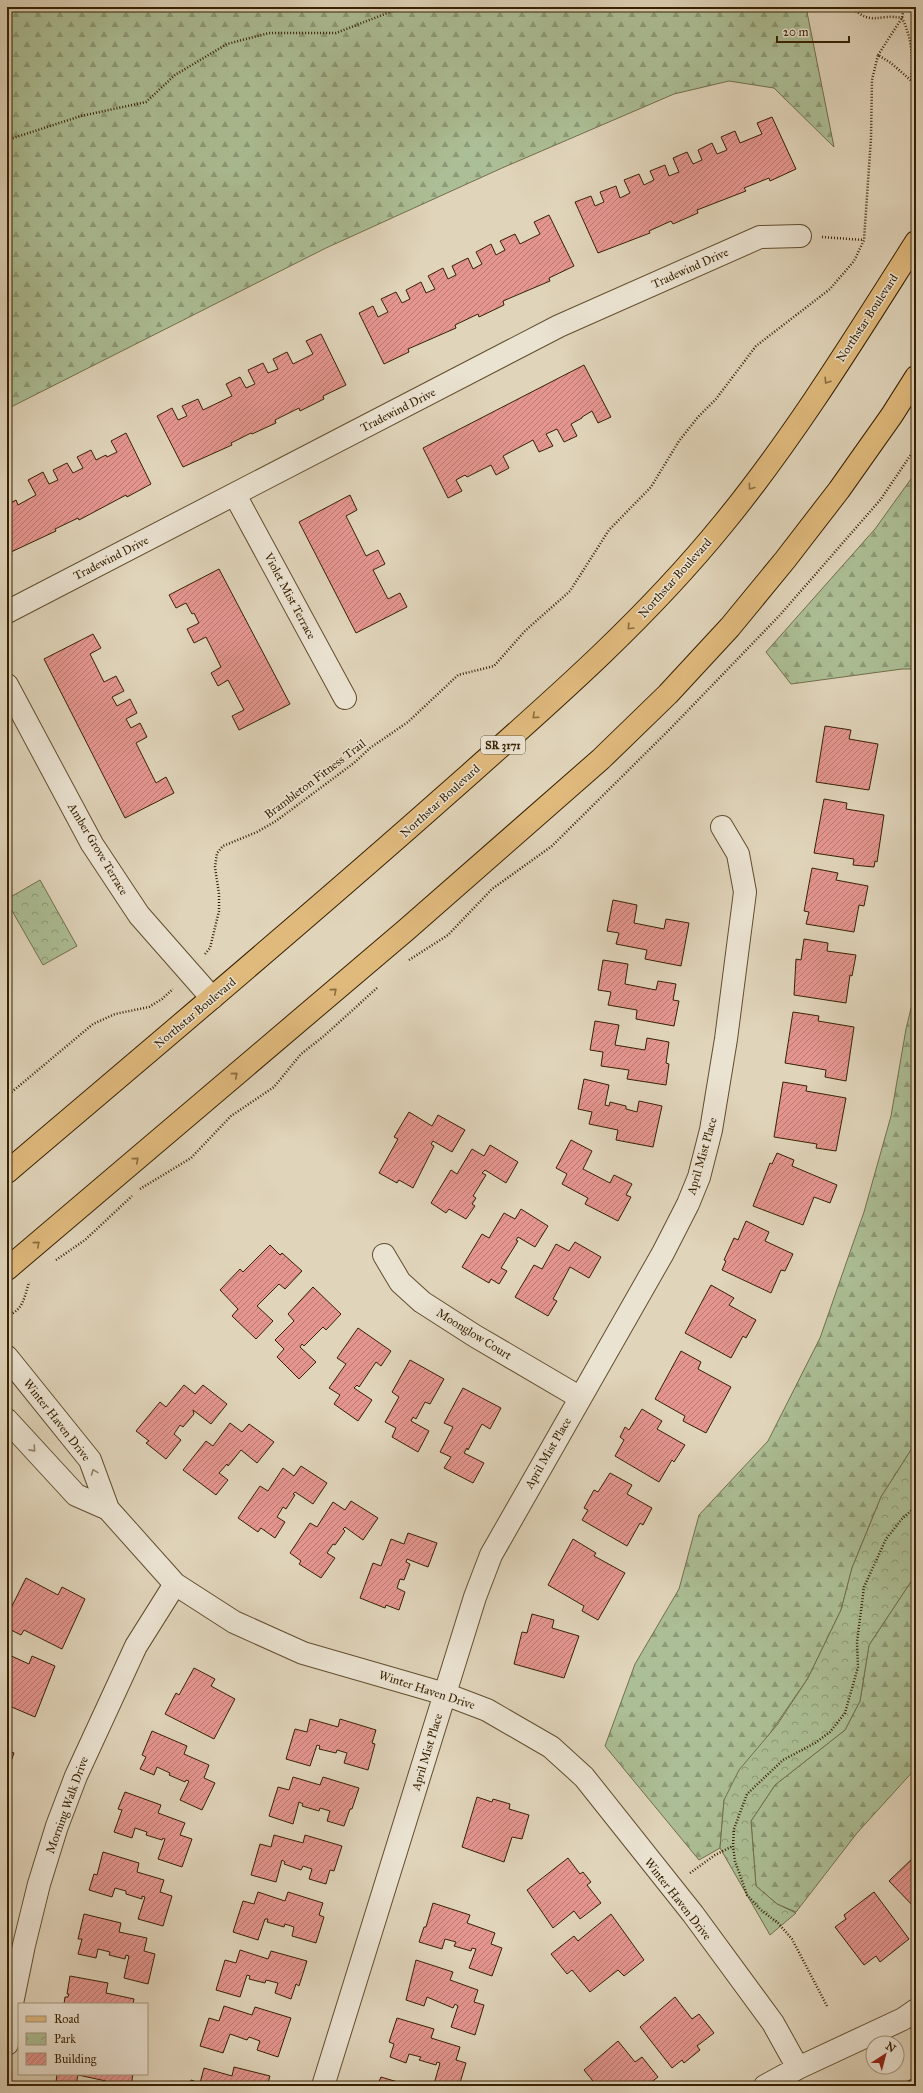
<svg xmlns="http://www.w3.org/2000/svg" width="923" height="2093" font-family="'IM FELL Great Primer',serif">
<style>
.forest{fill:url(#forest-firs);stroke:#72704a}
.park{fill:url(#park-crowns);stroke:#72704a}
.building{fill:url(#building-hatch);stroke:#372100}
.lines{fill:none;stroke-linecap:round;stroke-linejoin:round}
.street-casing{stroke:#614e2e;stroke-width:24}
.primary-casing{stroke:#372100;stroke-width:24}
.path{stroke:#372100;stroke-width:2.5;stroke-dasharray:1 2;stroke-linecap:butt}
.street{stroke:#ebe3d2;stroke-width:22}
.primary{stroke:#e0ba7d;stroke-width:22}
.oneway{stroke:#8c6e3e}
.oneway2{stroke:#918269}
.labels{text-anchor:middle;stroke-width:3;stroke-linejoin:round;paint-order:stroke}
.shield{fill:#ebe3d2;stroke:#6d5b3f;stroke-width:1}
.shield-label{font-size:11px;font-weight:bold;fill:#372100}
.street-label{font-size:12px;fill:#372100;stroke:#ebe3d2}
</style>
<defs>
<pattern id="forest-firs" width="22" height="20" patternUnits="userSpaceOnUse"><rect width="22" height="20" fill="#acbe95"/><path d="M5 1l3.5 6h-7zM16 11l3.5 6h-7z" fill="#8d9a77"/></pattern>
<pattern id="park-crowns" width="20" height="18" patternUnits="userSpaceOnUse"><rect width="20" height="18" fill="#acbe95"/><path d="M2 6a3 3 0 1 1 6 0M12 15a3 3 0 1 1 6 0" fill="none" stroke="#8d9a77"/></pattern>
<pattern id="building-hatch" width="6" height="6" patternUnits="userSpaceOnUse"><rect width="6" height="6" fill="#e4958f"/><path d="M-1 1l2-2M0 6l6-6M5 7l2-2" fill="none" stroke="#ba7972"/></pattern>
</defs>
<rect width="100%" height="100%" fill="#e0d4ba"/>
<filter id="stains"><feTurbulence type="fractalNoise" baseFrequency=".005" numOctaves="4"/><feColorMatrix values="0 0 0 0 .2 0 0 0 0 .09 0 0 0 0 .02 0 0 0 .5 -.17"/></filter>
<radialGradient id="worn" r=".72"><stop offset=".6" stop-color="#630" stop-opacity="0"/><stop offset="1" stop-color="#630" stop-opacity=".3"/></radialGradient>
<path class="forest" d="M7,7H806L834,147L774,88L729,81L674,94L502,168L326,248L7,409Z
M916,472V669H902L791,684L766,652L875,529Z
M916,988V1442L881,1497L852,1568L841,1610L808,1678L724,1800L720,1848L699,1860L605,1746L635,1664L679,1589L699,1515L768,1441L820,1338L864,1212L891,1116L906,1029Z
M916,1574V1768L857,1833L796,1912L777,1904L756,1886L751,1821L775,1785L845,1730L860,1701L869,1645Z"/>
<path class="park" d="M40,880L77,946L43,965L7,902V899Z
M916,1442V1574L869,1645L860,1701L845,1730L775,1785L751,1821L756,1886L777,1904L796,1913L770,1935L720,1848L724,1800L739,1770L777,1725L808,1678L841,1610L852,1568L881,1497Z"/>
<path class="building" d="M772,117L796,169L770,181L769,178L744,188L746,191L697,210L698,213L673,224L671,221L649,231L650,233L598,253L575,202L591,196L595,206L604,202L600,192L616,186L620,198L630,193L624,180L639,174L644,185L654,180L650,171L665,165L669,176L679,172L673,158L687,152L693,164L702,160L698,150L712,143L717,154L727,150L721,137L735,131L740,143L762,134L757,123Z
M549,215L574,266L549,278L550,281L503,301L504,305L479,317L478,314L455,325L456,328L408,349L409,352L384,364L359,313L373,306L378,317L388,312L381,299L396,292L402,303L410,299L406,290L421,282L426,293L435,289L428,276L443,268L448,279L456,275L452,266L468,258L473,269L482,264L476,252L491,244L496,255L505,250L500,241L515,234L520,244L540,234L534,222Z
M321,334L346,385L323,396L324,399L300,411L299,408L275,420L276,423L252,434L251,433L231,443L232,445L183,467L157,416L172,408L178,420L187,416L182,406L198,399L203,410L232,396L226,384L240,377L246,388L255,384L248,370L263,363L268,373L278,369L273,359L287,352L293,364L313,354L306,341Z
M584,365L611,417L598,423L592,411L582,417V418L571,424L577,436L564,442L557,429L546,434L553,446L539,452L533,440L503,456L509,468L496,475L491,465L467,477L465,475L456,480L462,491L448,498L423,448Z
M126,433L151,484L127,497L126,495L79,520L78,518L55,529L56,531L11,552L12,555L7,557V505L16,500L18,505L36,495L28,480L43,472L49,484L58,480L53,470L67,463L73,473L83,468L77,457L91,450L96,460L106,455L107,457L117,452L111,441Z
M350,495L357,510L346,516L366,556L378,550L385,564L373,570L388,599L400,593L407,607L356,633L299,522Z
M219,569L290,704L239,730L232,716L244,710L228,680L218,686L211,673L221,667L206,637L194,643L187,629L199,623L194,613L192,614L186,603L176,608L169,595Z
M93,634L101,648L90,654L104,682L116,676L124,691L112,697L117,706L130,699L137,713L126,719L131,728L140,723L147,737L136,743L156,783L166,777L174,793L125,818L44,659Z
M825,726L851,730L849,739L878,744L869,790L816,782Z
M824,799L847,803L846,809L884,815L877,862L875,861L874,867L853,865L854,859L814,853Z
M812,868L838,873L836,880L868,886L864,906L859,905L854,932L806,924L809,912L804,911Z
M613,900L637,905L634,923L664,929L666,919L689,923L681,966L645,959L647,950L616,944L619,933L607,931Z
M804,939L828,943L827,951L856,955L852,976L850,975L846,1003L794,995L796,959L801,960Z
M603,960L628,964L625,984L656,990L658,981L676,984L673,1000L679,1001L674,1026L636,1019L637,1010L608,1005L611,992L598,990Z
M793,1012L819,1016L818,1021L854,1027L846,1081L825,1077L826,1070L785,1063Z
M595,1021L619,1025L615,1045L645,1050L647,1038L669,1042L666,1063L669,1064L666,1085L627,1079L629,1070L601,1066L603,1052L590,1050Z
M584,1079L609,1085L605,1105L609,1106L610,1102L626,1106V1109L637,1112L639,1101L662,1106L653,1147L616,1140L618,1130L589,1124L592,1112L578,1109Z
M783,1082L807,1086L806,1091L846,1098L836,1151L816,1148L817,1144L774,1137Z
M409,1112L432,1126L438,1115L465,1130L452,1152L433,1141L431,1144L434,1146L413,1188L399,1180L397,1183L379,1173L398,1139L394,1137Z
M571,1140L592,1151L583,1169L610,1183L614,1175L632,1184L626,1195L631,1197L618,1221L585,1204L588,1198L562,1184L567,1174L556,1168Z
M490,1145L518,1162L506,1183L485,1170L482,1173L486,1175L473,1196L476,1198L472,1204L475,1206L466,1219L449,1209L446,1213L431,1203L451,1170L457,1174L472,1149L484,1156Z
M777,1153L794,1160L792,1166L837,1185L830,1203L814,1197L803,1225L753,1206L770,1163L772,1164Z
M521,1209L548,1226L535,1247L518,1237L516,1240L518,1241L501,1268L507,1271L499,1284L491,1279L489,1283L462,1267L482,1234L489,1238L504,1213L515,1219Z
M746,1221L769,1232L765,1241L793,1254L785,1271L781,1270L771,1293L722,1270L726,1261L724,1260L734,1238L738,1240Z
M575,1242L601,1257L589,1278L570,1267L553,1299L557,1301L548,1316L515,1297L534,1265L542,1269L556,1244L569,1251Z
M270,1245L280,1255L282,1253L302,1271L285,1289L279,1284L257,1306L273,1321L256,1339L232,1316L238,1309L220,1290L240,1269L243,1272Z
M711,1285L734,1298L729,1305L756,1320L746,1338L743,1336L731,1358L685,1333Z
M313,1287L341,1314L326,1330L323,1327L304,1346L302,1344L300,1347L316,1362L299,1379L277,1357L284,1349L275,1340L294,1321L288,1314Z
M358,1328L391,1351L381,1366L376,1362L359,1387L357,1385L354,1388L372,1400L358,1421L334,1404L340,1395L329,1388L346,1364L337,1358Z
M681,1351L701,1362L698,1369L731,1387L706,1433L683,1421L685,1416L655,1399Z
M410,1360L444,1379L430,1404L425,1402L416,1419L413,1417L411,1421L429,1431L418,1452L392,1437L396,1428L385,1422L399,1397L392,1392Z
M184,1385L195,1394L203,1385L227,1404L211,1424L193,1410L194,1414L183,1427L180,1425L174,1434L181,1440L166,1459L146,1443L149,1441L136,1431L160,1402L166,1407Z
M463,1388L501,1408L490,1429L482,1424L468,1450L467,1448L464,1453L484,1463L473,1483L444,1468L451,1457L440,1452L453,1427L444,1423Z
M642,1409L662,1421L657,1429L685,1445L674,1462L672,1460L659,1482L615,1456L624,1440L620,1437L625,1427L629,1430Z
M230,1423L242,1432L249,1424L274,1442L257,1463L241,1450L228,1466L227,1464L219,1473L228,1480L216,1495L183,1470L206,1441L213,1446Z
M301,1466L327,1483L313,1504L295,1492L293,1494L295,1495L286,1509L283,1507L277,1517L285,1522L275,1538L261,1528L258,1532L238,1518L260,1486L268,1491L283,1468L294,1476Z
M610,1473L632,1485L627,1494L652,1508L643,1525L640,1523L627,1546L582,1520L588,1510L584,1508L594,1490L598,1492Z
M351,1501L378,1518L363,1540L345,1527L343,1529L345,1531L335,1545L333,1544L327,1553L335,1558L321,1578L299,1564L301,1561L290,1553L310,1523L317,1527L333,1502L345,1510Z
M408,1533L437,1543L428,1567L407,1559L406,1562L410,1564L404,1580L400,1579L397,1588L405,1592L399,1610L386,1605L385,1608L360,1598L373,1563L381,1566L391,1539L404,1544Z
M573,1539L596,1553L594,1556L625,1573L598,1620L582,1611L584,1606L548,1585Z
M26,1578L58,1595L62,1587L85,1599L62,1649L24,1630L21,1635L7,1628V1616Z
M532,1614L554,1620L552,1628L579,1636L564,1678L514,1664L522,1632L527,1633Z
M7,1654L29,1664L32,1656L55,1666L35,1717L7,1705Z
M194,1668L215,1679L211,1686L235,1699L214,1739L165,1714L176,1693L179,1695Z
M310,1719L338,1727L340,1719L376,1730L372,1743L375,1744L368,1770L344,1763L347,1753L337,1750L336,1753L319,1749L320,1746L317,1745L310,1766L286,1759L295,1729L307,1732Z
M152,1731L187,1746L184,1754L209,1765L204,1778L215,1783L202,1810L180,1800L189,1781L186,1780L185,1782L169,1775L170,1773L157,1767L154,1775L140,1769L146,1757L142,1755Z
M7,1750L14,1753L7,1772Z
M293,1777L320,1785L323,1777L359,1788L352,1809H350L344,1826L327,1821L330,1811L320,1808L319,1811L302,1806L303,1804L299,1802L293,1824L269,1816L278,1787L289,1790Z
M125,1792L161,1805L158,1813L185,1823L180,1835L192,1839L182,1867L158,1859L165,1839L163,1838L162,1840L146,1835L147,1832L135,1828L132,1838L114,1832L122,1810L118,1809Z
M477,1797L492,1802L493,1799L510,1804L509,1809L529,1815L522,1839L512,1837L504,1862L462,1847Z
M274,1835L303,1843L305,1835L342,1846L334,1871L330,1870L326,1884L309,1879L312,1869L303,1866L301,1870L284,1864L285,1862L282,1860L276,1882L251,1875L260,1844L271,1847Z
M103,1852L139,1863L137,1872L164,1880L160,1892L172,1896L163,1926L138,1919L145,1897L142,1896V1899L126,1894V1891L115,1888L112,1897L89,1890L94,1874L97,1875Z
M916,1855V1909L889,1881Z
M568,1858L580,1874L583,1872L591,1882L587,1885L601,1903L580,1919L574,1911L553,1928L527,1890Z
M258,1892L285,1901L288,1892L323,1903L319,1915L324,1917L316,1943L292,1936L294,1927L285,1924L284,1927L267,1922L268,1919H265L258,1940L233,1932L243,1901L254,1904Z
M874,1892L909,1939L880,1962L876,1956L864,1965L835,1927L846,1919L844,1915Z
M433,1903L470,1915L467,1923L495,1933L491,1944L502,1948L492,1976L469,1968L476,1949L472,1948L471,1951L454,1946L456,1942L445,1939L442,1949L419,1942L424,1927H426Z
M84,1914L121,1923L119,1932L147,1938L144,1951L155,1954L148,1984L124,1978L129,1956L126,1955L125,1959L109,1955L110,1952L98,1949L96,1958L78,1954L82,1939H78Z
M611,1914L644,1960L624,1976L618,1970L590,1992L572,1970L567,1974L551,1954L574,1936L578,1941Z
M240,1950L268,1959L271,1951L307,1961L299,1986L296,1984L291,1999L275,1993L278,1983L266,1980L265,1983L249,1979L250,1976L247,1975L240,1997L216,1990L225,1960L236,1963Z
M416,1960L453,1972L450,1980L478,1990L474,2002L484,2005L475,2035L451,2027L458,2006L455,2004L453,2008L427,1997L424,2006L406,2000Z
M70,1976L108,1983L106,1993L134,1999L133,2004H64L65,1997H68L69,1994H67Z
M675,1997L692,2019L699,2014L714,2033L697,2046L700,2050L684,2063L682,2060L672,2068L640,2027Z
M224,2006L252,2015L255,2007L291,2018L278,2057L257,2050L260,2041L249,2037L247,2040L230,2034L223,2053L200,2046L209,2018L219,2021Z
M397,2018L434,2029L431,2038L460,2047L456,2060L466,2063L459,2086L434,2084L440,2063L437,2062L436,2065L419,2060L421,2057L409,2054L406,2063L390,2057L394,2044L389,2042Z
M618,2041L635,2062L642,2057L658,2077L646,2086H597L584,2070Z
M234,2067L270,2076L267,2086H189L191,2080L200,2083L204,2068L232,2076Z
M57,2074H133L131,2086H106V2081L78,2075L76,2085L56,2082Z
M381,2077L411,2086H377Z
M916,2077V2086H906L904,2083Z"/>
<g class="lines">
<g class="street-casing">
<path id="street" d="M235,495L345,698
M7,612L559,326L760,237L800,236
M7,685L92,844L139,915L212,998
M384,1255L400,1282L422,1302L475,1336L579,1397
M7,1357L90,1460L108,1509L175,1584L234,1622L303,1653L445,1694L487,1710L551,1747L584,1777L693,1914L773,2023L798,2068
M7,1420L76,1495L108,1509
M7,2044L10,2013L24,1945L39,1884L57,1826L76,1776L136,1646L175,1584
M323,2086L475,1597L491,1555L663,1253L688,1204L699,1177L711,1130L726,1039L745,892L738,854L722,827
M765,2086L798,2068L903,2019L916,2010"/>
</g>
<g class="primary-casing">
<path id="primary" d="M7,1172C154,1047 302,923 446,795C543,709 641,625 723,524C795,436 855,338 916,242
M7,1269L406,930L601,759L668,694L730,627L785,560L839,490L892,415L916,377"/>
</g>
<path class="path" d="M851,7C873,27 878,13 902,18C912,38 913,57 911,79
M878,55L902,18L904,7
M7,140L81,116L146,102L175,75L227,44L269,33H336L403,7
M822,237L864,240
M205,954L210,948L219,911V894L215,867L217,853L223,846L257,832L276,821L354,763L370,748L408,722L458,675L494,666L525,631L570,591L609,530L651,487L679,441L698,417L716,399L756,346L830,289L854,261L864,240L871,138L872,80L878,55L891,63L916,85
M409,960L448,935L492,889L552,846L670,729L780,615L881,499L916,447
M7,1096L93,1024L115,1014L149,1007L162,999L173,989
M140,1189L191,1158L231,1116L274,1087L301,1054L324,1036L377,988
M56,1260L85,1240L132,1196
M7,1315C23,1312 25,1295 29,1282
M690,1873L715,1855L733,1846
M827,2006L792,1939L778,1923L761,1910L747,1895L735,1861L733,1846L734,1829L747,1794L783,1760L815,1743L830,1732L845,1713L858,1667L857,1642L864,1587L886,1539L901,1520L916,1506"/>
<use href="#street" class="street"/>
<use href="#primary" class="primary"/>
</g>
<defs><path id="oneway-chevron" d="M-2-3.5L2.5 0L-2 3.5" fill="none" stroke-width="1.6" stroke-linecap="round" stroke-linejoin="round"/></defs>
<g class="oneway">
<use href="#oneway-chevron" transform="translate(827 381) rotate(123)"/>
<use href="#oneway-chevron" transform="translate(751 487) rotate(127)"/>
<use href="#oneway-chevron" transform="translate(630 627) rotate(134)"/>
<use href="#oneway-chevron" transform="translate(535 716) rotate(138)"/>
<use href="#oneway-chevron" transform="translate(334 991) rotate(-40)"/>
<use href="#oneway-chevron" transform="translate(235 1075) rotate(-40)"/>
<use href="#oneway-chevron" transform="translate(136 1160) rotate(-40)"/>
<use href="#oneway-chevron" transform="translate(37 1244) rotate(-40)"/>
</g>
<g class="oneway2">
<use href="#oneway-chevron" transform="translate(33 1449) rotate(48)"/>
<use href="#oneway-chevron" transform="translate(94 1472) rotate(-110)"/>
</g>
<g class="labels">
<rect class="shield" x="481" y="736" width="44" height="18" rx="3"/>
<g class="shield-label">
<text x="503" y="749">SR 3171</text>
</g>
<g class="street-label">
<text transform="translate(690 268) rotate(-24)" y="4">Tradewind Drive</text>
<text transform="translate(867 318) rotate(-57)" y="4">Northstar Boulevard</text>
<text transform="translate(398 410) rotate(-27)" y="4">Tradewind Drive</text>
<text transform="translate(111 558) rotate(-27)" y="4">Tradewind Drive</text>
<text transform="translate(675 578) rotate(-48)" y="4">Northstar Boulevard</text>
<text transform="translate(290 596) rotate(62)" y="4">Violet Mist Terrace</text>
<text transform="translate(315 779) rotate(-37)" y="4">Brambleton Fitness Trail</text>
<text transform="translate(440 801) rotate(-42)" y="4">Northstar Boulevard</text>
<text transform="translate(98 849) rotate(59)" y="4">Amber Grove Terrace</text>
<text transform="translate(195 1013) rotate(-40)" y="4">Northstar Boulevard</text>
<text transform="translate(702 1156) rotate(-74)" y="4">April Mist Place</text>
<text transform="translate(474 1334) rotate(32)" y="4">Moonglow Court</text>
<text transform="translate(57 1420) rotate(52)" y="4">Winter Haven Drive</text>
<text transform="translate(548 1453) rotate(-60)" y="4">April Mist Place</text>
<text transform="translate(427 1690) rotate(18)" y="4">Winter Haven Drive</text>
<text transform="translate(427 1752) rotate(-73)" y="4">April Mist Place</text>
<text transform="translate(67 1805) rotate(-70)" y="4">Morning Walk Drive</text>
<text transform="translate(678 1899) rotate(52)" y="4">Winter Haven Drive</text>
</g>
</g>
<rect width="923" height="2093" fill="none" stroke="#e0d4ba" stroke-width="24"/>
<rect x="8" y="8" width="907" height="2077" fill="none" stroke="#372100" stroke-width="2"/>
<rect x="12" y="12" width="899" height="2069" fill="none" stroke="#372100"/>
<rect x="18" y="2003" width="130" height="72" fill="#ebe3d2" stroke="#a3957e"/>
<rect x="26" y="2016" width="20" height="6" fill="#e0ba7d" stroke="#a3957e"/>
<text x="54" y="2023" font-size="12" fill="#372100">Road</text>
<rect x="26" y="2033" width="20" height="12" fill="url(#park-crowns)" stroke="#a3957e"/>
<text x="54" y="2043" font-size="12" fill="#372100">Park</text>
<rect x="26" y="2053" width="20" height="12" fill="url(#building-hatch)" stroke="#a3957e"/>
<text x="54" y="2063" font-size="12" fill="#372100">Building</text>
<g transform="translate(885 2055) rotate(36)"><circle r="19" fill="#ebe3d2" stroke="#a3957e"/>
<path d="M0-3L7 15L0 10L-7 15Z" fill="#8f2418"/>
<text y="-6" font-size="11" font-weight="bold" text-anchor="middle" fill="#372100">N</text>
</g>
<path d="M777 36v6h72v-6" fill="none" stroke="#372100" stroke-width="2"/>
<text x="783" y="36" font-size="12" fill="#372100" stroke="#ebe3d2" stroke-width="3" paint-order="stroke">20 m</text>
<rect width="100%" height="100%" filter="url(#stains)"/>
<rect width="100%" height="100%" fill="url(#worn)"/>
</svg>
